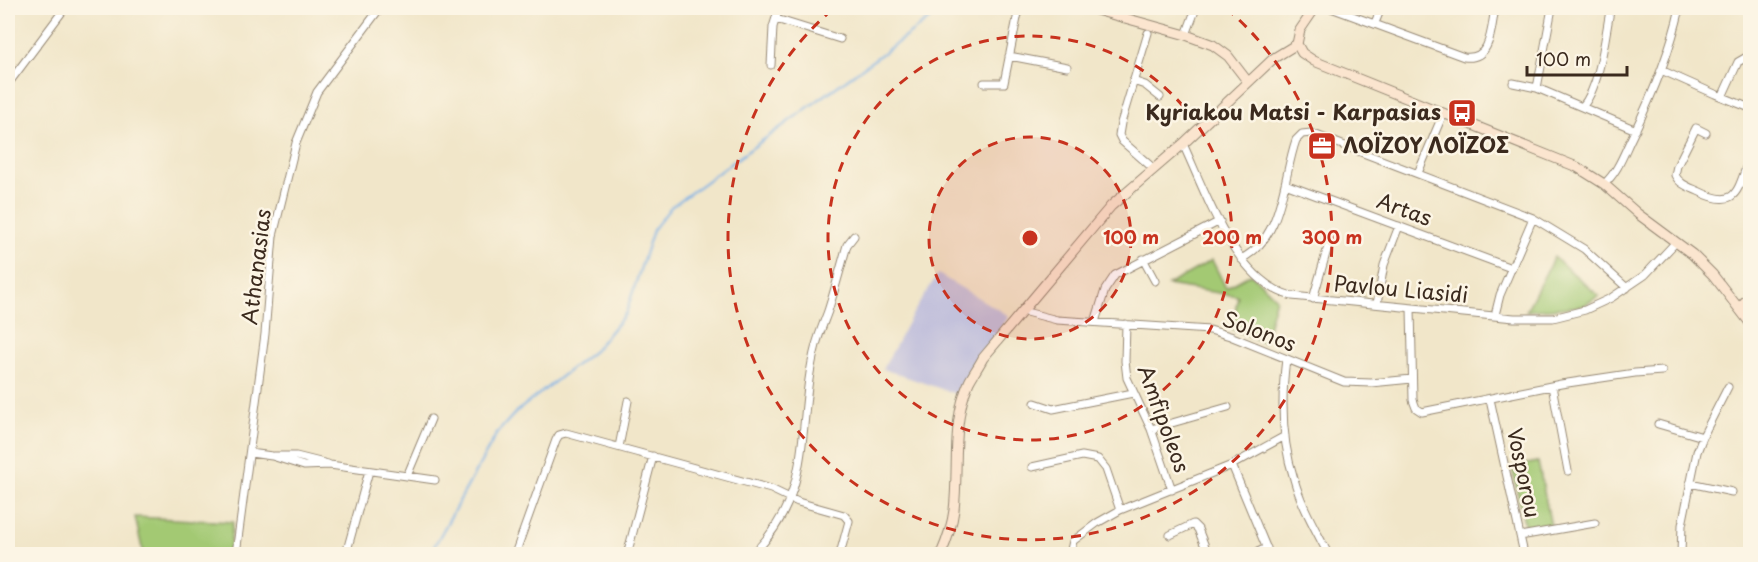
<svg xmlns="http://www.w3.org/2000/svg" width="1758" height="562" font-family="'Playpen Sans',sans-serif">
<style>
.industrial{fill:#c3c1db}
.green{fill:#a3c973;stroke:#6f7a48;stroke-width:1.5}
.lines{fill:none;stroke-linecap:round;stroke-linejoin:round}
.stream{stroke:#76afe6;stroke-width:2}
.street-casing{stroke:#968874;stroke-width:9}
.secondary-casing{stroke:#968874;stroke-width:11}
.street{stroke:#fff;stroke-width:7}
.secondary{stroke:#fbe5cf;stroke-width:9}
.ring{fill:none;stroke:#c8321e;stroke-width:3;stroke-dasharray:10 8}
.labels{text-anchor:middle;stroke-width:5;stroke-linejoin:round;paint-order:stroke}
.poi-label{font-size:21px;font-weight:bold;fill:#3b2a1e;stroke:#fcf5e5;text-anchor:end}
.street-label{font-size:21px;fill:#3b2a1e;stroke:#fcf5e5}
.centre{fill:#c8321e;stroke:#fcf5e5;stroke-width:3}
.ring-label{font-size:18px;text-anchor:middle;font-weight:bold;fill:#c8321e;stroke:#fcf5e5;stroke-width:5;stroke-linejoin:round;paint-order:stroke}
</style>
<rect width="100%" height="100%" fill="#fcf5e5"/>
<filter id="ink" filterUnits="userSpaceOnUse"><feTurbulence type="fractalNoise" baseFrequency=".0167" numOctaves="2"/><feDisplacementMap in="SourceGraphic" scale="12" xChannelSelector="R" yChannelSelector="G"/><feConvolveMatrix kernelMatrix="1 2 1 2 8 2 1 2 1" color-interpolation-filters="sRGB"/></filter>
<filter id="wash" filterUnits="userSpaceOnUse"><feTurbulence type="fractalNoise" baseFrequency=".008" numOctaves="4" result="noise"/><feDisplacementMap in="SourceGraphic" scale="24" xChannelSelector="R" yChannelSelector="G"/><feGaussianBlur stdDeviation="1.35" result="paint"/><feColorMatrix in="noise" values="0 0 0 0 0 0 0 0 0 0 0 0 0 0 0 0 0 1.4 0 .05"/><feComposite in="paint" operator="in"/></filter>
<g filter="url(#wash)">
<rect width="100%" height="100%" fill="#f1e6c9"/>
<path class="industrial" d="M938,274L1009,316L959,395L883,369L912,315Z"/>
<path class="green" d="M1554,257L1599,296L1583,306L1526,311Z
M1212,260L1226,288L1251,274L1276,298L1264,343L1232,329L1238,296L1168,285Z
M1538,462L1551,526L1525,528L1512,467Z
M135,517L233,522L229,554H142V548Z"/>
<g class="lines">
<path class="stream" d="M430,554L497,433L516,412L594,351L626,313L653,230L671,207L945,8"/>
</g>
</g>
<g filter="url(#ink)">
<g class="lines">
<g class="street-casing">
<path id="street" d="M1331,8L1464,57C1492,61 1491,28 1495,8
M1552,8L1537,88L1636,130
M776,19L840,39
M1375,23L1381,8
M1148,33L1121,123L1119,135L1122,141L1154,169
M1186,35L1196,8
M1009,56L1067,67
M771,65L773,27L779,8
M1661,70L1715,94L1750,108
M1133,81L1145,85L1160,97
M984,83H1004L1019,8
M1513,83L1537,88
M8,84L65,8
M1722,97L1738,62L1750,55
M1582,107C1600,87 1605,37 1610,11
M1706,133L1696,128L1677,166L1675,175C1679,184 1689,187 1698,191C1738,211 1737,190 1750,157
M1183,144C1206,193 1235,282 1292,296L1514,318H1553L1585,310L1611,298L1645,275L1676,242
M1418,173L1443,114
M1285,184L1511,268
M1604,184C1618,172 1624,153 1632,137C1652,96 1670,53 1680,8
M1143,259L1155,281
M1241,259C1284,237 1282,180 1296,140L1302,134L1311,133L1533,218L1584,249L1627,288
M1313,299L1329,243
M1377,304L1384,265L1399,226
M1411,308L1413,400L1416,408L1422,412L1561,384L1635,373L1662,371
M1022,311L1057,320L1210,330L1230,336L1344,382L1371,383L1412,379
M1495,315L1500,295L1533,218
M1095,322L1105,290L1115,275L1220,221
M1126,324L1125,361L1127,378L1151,429L1172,490
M1286,359C1281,398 1282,442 1294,479C1301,505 1316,530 1328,554
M1552,386L1568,471
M1490,399L1524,554
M1035,403L1053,409L1133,393
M1658,424L1703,437
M1151,429L1228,407
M619,447L628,401
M250,453L272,456L304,466L330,465L435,480
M274,456H296L328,464
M1232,465L1269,554
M1032,467L1082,456L1098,459L1106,469L1120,510
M407,476L431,419
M1690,483L1732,492
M1170,535L1193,524L1198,529L1208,554
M1520,536L1595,523
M628,551L653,456
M236,554L265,334L273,236L296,143L317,92L380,8
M346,554L369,471
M515,554L556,440L559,435L566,433L771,489L798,502L844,515L849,521L840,554
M753,554C817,490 795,423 816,345C819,334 824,322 828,311C835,289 841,267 847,245L854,236
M1070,554L1073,541L1097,523L1120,510L1232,465L1285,436
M1253,554L1267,548
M1681,554L1682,525L1697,452L1704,434L1728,387
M1749,554H1750"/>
</g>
<g class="secondary-casing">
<path id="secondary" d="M1089,8L1186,35L1213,45L1228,56L1248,82
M1297,44L1302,53L1314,61L1577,167L1604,184L1638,214L1692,254L1713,275L1750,323
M1297,44L1300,30L1315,8
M1740,307L1750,296
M941,554C947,540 952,526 954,510C959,468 951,423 969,382C973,374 979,366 983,358L1111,206L1183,144L1274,58L1297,44"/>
</g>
<use href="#street" class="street"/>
<use href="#secondary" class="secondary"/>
</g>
</g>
<circle cx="1030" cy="238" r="101" fill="#c8321e" fill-opacity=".12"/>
<g class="ring">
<circle cx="1030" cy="238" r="101"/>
<circle cx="1030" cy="238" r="202"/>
<path d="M1226 8A302 302 0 1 1 834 8"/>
</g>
<defs>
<g id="bus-square" transform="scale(1.5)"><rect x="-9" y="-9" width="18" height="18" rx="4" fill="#c8321e" stroke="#fcf5e5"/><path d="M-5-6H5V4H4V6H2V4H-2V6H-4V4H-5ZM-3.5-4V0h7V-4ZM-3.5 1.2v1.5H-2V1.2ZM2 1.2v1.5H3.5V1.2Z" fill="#fff"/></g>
<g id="office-square" transform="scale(1.5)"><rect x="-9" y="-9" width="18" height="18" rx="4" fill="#c8321e" stroke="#fcf5e5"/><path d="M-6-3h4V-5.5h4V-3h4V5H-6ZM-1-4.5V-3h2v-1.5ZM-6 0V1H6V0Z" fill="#fff"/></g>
</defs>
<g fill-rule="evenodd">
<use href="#bus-square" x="1462" y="113"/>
<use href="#office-square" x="1322" y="146"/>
</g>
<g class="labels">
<g class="poi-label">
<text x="1441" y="120">Kyriakou Matsi - Karpasias</text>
<text x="1343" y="153" text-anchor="start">ΛΟΪΖΟΥ ΛΟΪΖΟΣ</text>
</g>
<g class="street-label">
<text transform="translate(1404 210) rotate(20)" y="7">Artas</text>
<text transform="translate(257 267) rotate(-83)" y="7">Athanasias</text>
<text transform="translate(1401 290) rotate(5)" y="7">Pavlou Liasidi</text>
<text transform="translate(1259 332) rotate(21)" y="7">Solonos</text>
<text transform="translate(1163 419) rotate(70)" y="7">Amfipoleos</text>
<text transform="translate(1523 473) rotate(78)" y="7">Vosporou</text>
</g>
</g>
<circle cx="1030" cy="238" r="9" class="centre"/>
<g class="ring-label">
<text x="1131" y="244">100 m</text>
<text x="1232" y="244">200 m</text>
<text x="1332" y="244">300 m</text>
</g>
<rect width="1758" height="562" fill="none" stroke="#fcf5e5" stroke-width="30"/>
<path d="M1527 66v9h100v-9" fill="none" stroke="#3b2a1e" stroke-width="3"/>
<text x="1536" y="66" font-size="18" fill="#3b2a1e" stroke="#fcf5e5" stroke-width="4.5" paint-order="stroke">100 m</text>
</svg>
